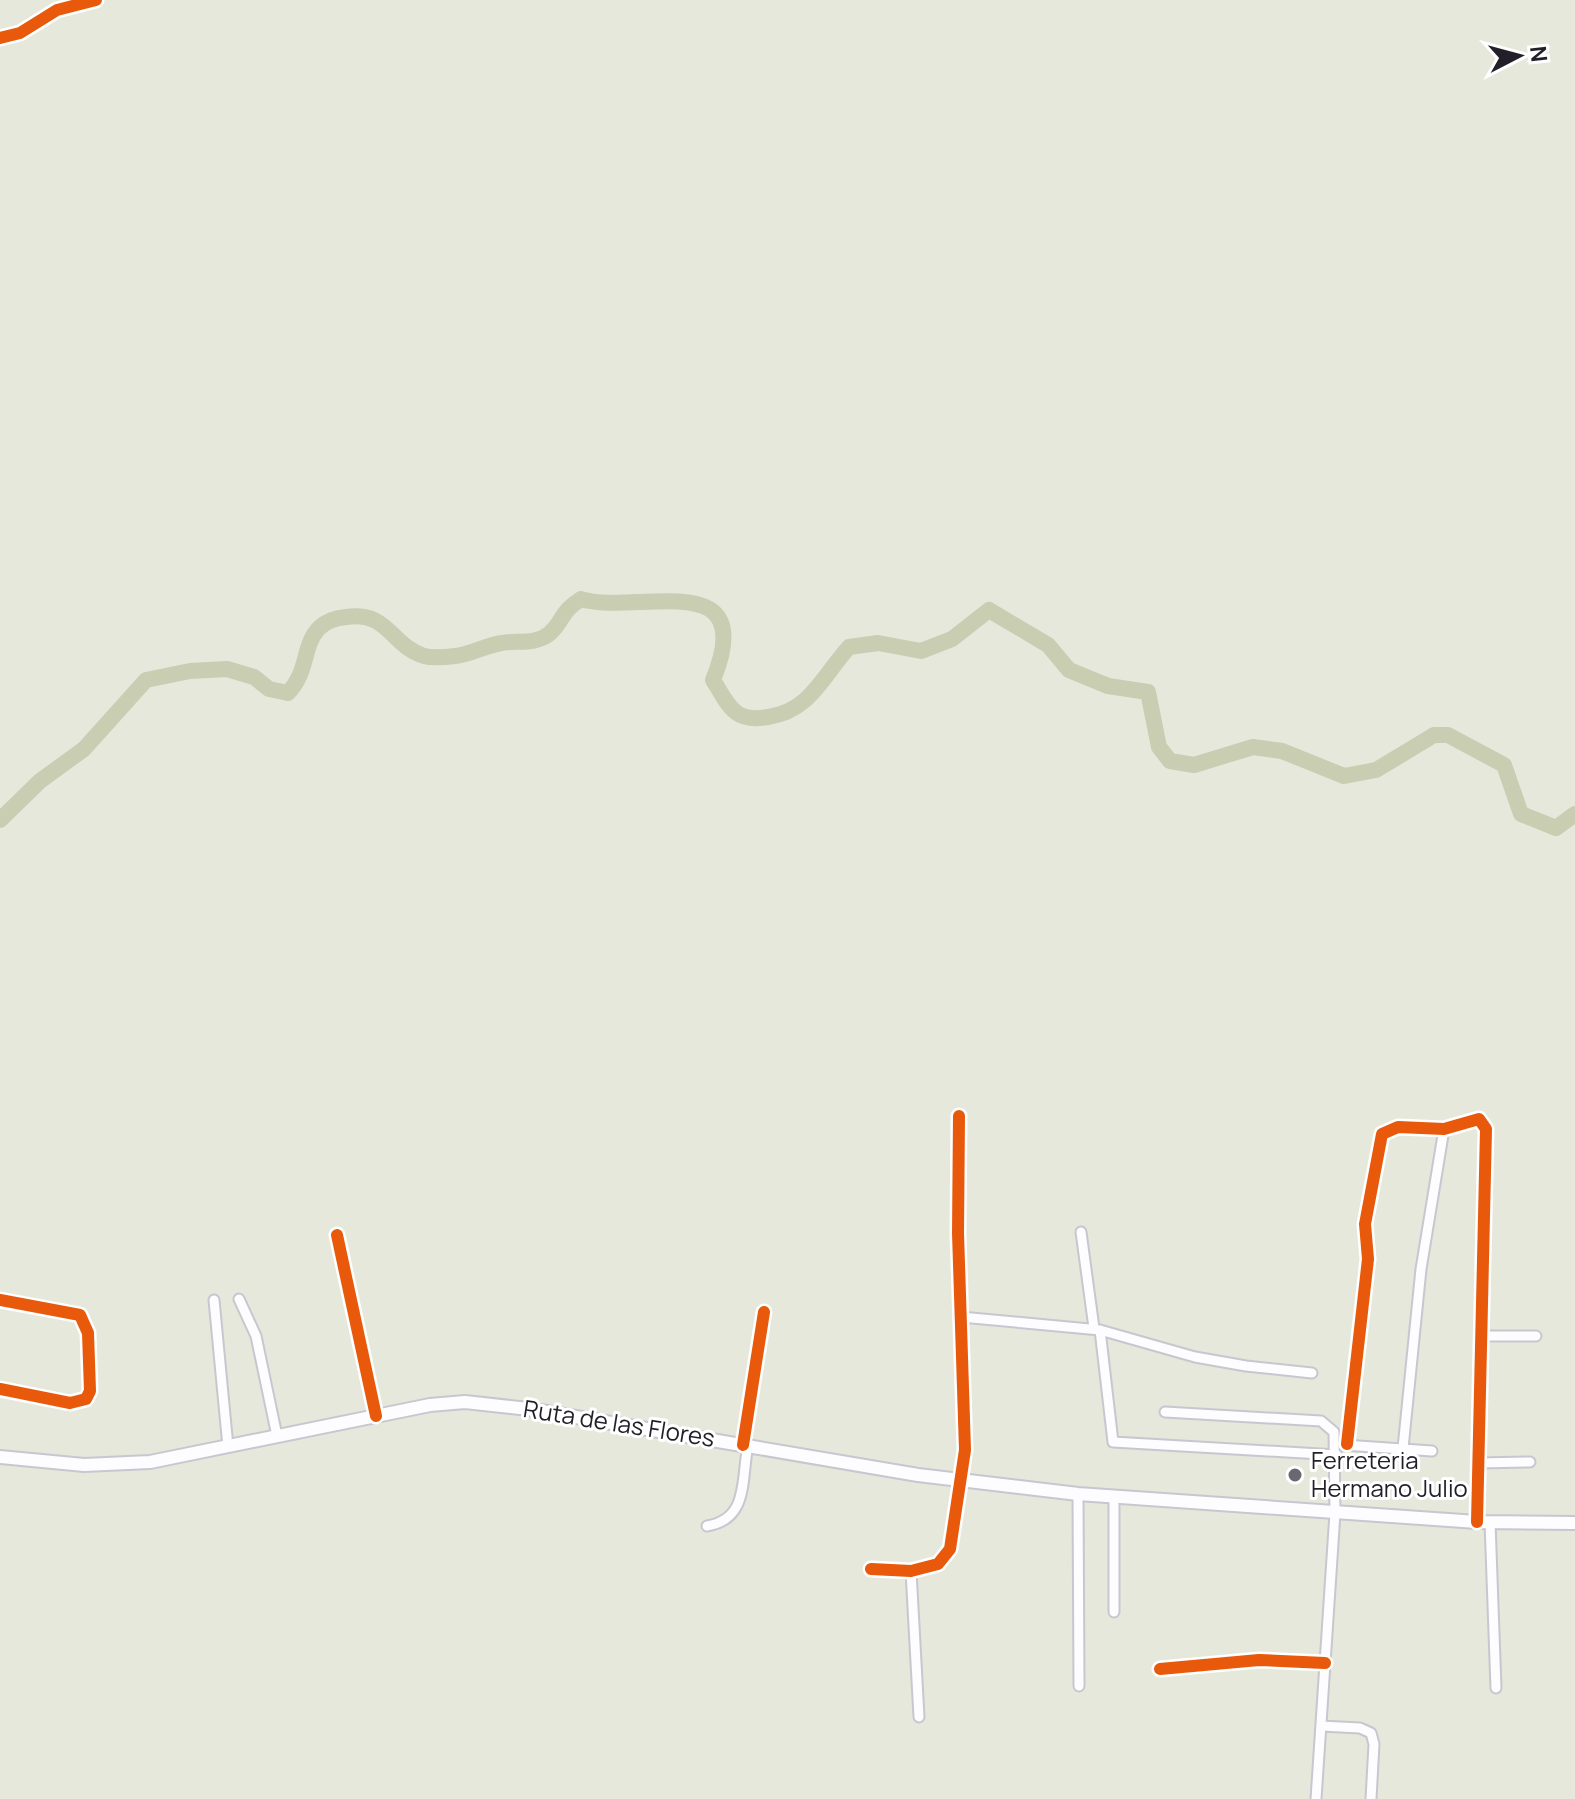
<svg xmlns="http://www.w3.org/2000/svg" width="1575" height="1799" font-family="Manrope,sans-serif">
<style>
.green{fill:#e6e8db}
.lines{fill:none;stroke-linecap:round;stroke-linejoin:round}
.river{stroke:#c9cdb1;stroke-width:16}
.street-casing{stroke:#c8c6cf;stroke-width:13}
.secondary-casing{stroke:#c8c6cf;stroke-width:16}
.street{stroke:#fdfcfe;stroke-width:9}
.secondary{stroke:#fdfcfe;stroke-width:12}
.cycleway-casing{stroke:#fff;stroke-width:17}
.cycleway{stroke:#e8590c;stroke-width:12}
.poi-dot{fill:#6a6771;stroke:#fff;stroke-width:3}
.labels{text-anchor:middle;stroke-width:6;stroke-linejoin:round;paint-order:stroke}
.street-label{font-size:24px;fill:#221f29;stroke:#fff}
.poi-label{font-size:24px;fill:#221f29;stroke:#fff;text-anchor:start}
</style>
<rect width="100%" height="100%" fill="#f1eef8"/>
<path class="green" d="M0,0H1575V1799H0Z"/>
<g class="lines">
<path class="river" d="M0,820L40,781L84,749L146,680L190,671L227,669L254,677L269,689L288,693C309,671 302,646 319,628C326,621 336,618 346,617C389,611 390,645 424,656C432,658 447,657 455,656C470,655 486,645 502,643C517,640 535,645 549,634C564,621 560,612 581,599C634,616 761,563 713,680C729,706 734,723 768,717C810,711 822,677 849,647L878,643L921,651L952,639L989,610L1048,645L1069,670L1108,686L1148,692L1159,747L1170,761L1194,765L1253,747L1282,751L1344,776L1376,770L1434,735H1448L1504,765L1521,814L1556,828L1575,814"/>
<g class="street-casing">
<path id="street" d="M0,38L20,33L57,10L96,0
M1081,1232L1094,1328
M337,1235L376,1416
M239,1299L256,1336L277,1436
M0,1300L80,1315L88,1333L90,1391L86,1399L70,1403L0,1389
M214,1300L228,1447
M961,1317L1100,1330L1113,1442L1337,1455
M1100,1330L1195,1357L1246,1366L1312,1373
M1480,1336H1536
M1165,1412L1321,1421L1334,1432L1335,1513L1316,1799
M1347,1444L1368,1259L1365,1224L1382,1134L1398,1127L1444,1129L1479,1119L1486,1129L1477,1522
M743,1445L764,1312
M1344,1445L1432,1451
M1403,1448L1421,1269L1444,1129
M1479,1463L1530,1462
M1078,1494L1079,1686
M1114,1496V1612
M1490,1522L1496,1688
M707,1526C749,1519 741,1480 748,1445
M871,1569L911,1571L938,1564L950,1549L965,1450L958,1233L959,1116
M911,1571L919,1717
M1160,1669L1259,1660L1325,1663
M1321,1726L1360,1728L1371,1733L1374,1744L1371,1799"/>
</g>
<g class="secondary-casing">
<path id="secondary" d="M0,1457L84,1465L150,1462L430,1405L465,1402L529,1409L918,1475L1078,1494L1477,1522L1575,1523"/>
</g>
<use href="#street" class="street"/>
<use href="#secondary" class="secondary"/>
<g class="cycleway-casing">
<path id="cycleway" d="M0,38L20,33L57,10L96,0
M337,1235L376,1416
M0,1300L80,1315L88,1333L90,1391L86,1399L70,1403L0,1389
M1347,1444L1368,1259L1365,1224L1382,1134L1398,1127L1444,1129L1479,1119L1486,1129L1477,1522
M743,1445L764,1312
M871,1569L911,1571L938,1564L950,1549L965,1450L958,1233L959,1116
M1160,1669L1259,1660L1325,1663"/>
</g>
<use href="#cycleway" class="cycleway"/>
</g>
<circle class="poi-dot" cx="1295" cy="1475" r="8"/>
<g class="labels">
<g class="street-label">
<text transform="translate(619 1424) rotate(9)" y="8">Ruta de las Flores</text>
</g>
<g class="poi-label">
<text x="1311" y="1469">Ferreteria<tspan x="1311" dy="28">Hermano Julio</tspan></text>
</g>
</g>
<g transform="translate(1519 56) rotate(84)" stroke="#ffffff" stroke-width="6" paint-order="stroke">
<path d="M0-6L14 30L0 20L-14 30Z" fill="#221f29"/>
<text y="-12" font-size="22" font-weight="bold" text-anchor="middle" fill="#221f29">N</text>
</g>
</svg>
